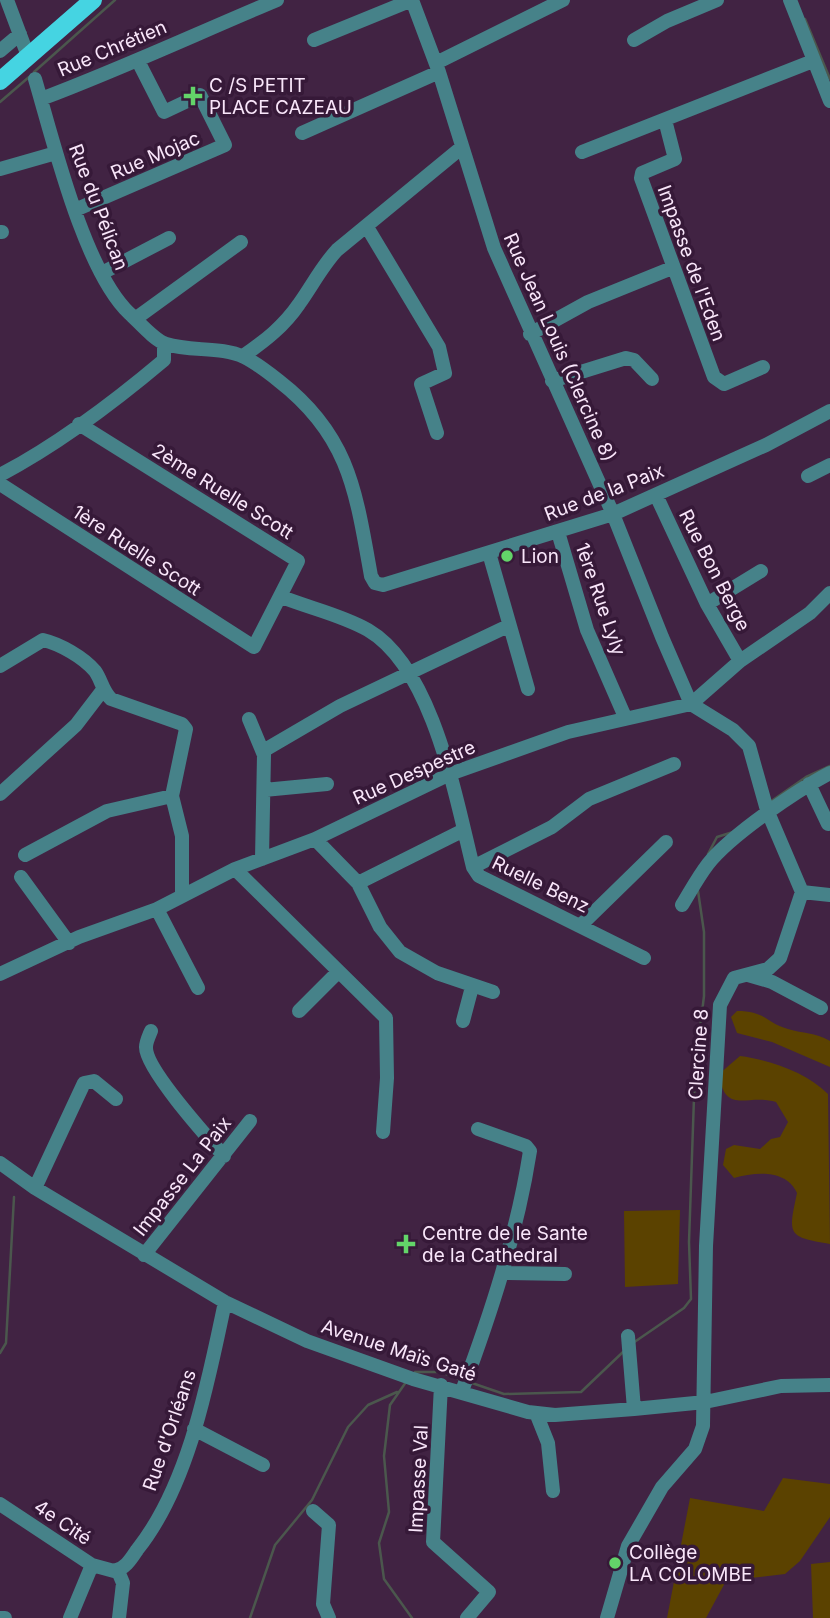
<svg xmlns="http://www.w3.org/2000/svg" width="830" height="1618" font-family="Inter,sans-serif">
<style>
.green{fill:#5b4200}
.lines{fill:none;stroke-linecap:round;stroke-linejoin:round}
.stream{stroke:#4b574d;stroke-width:2.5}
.minor{stroke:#468289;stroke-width:14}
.major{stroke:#45d4e2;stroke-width:18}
.poi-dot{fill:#63d469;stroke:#361938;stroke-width:2.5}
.labels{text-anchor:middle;stroke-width:7;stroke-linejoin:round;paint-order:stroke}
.street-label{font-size:19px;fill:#f9e6fa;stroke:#361938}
.poi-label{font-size:19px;fill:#f9e6fa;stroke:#361938;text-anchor:start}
</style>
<rect width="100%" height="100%" fill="#412343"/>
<path class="green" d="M737,1011C766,1011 766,1023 788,1029C804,1034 814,1032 830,1041V1067L772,1042L737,1033L731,1017Z
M740,1056C770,1060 806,1072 828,1094L830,1244C787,1237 788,1235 797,1193C786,1169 756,1172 734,1178L723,1165L726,1149L734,1145L760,1149L771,1139L780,1137L788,1122L776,1102C747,1093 725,1116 719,1074Z
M680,1210L678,1284L625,1287L624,1211Z
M783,1478L830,1484V1517L800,1561L785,1574L726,1581L706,1618H667L690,1498L764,1511Z
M830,1562V1618H813L811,1564Z"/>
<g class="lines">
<path class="stream" d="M805,19L830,79
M34,72L115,0
M0,102L29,77
M770,802L806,777L830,766
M708,854L717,837L733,832
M633,1343L684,1308L691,1299L689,1242L695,1069L704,996V932L698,891
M0,1353L6,1343L14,1197
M415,1372H441L459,1379
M406,1382L390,1405L384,1456L389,1512L379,1543L384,1579L412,1618
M469,1382L504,1394L581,1392L623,1352
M250,1618L275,1545L312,1500L348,1427L368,1405L397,1392"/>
<path class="minor" d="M7,0L28,56
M412,0L439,72L494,248L613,514L662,637L691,704L733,730L749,746L767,810L802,892L780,958L768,969L734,978L720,1005L706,1246L703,1426L695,1449L662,1487L628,1546L607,1618
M790,0L830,101
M314,40L412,0
M634,40L667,21L717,0
M0,51L20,34
M436,63L563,0
M35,79C53,140 84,270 129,313C139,322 154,340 166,344C190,352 221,346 244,357C256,363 269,373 279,381C350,436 356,493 371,576L375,583L383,585L613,514L766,445L830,411
M41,99C121,69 198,33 277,0
M665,120L675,159L642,173L641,178L714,377L724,384L763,367
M302,133L439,72
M582,152L813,61
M0,169L56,153
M75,210L225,145L200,95L164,112L138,61
M367,227L439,347L445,373L421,384L437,433
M0,232H2
M102,273L169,238
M135,319L241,242
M530,334L588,302L672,268
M243,356C265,341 284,326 299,304C312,286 322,266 337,250L461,148
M552,381L626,358L634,360L652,379
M0,475C59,444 113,403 164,360V343
M808,476L830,465
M0,484L254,647L298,561L79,424
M656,495L707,604L740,661
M558,532L587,630L625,717
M489,553L528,689
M282,597C309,608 342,615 368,630C433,668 456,799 473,867L479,876L644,958
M707,604L761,571
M0,666L43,640C60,644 83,657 95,671C102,681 102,690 111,699L182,724L186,729L172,796L182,836V895
M249,719L264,755L262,859
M263,751L340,706L508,626
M809,784L828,824
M264,790L327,784
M0,794L76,725L102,691
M315,839L358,883L380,927L400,952L437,973L493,992
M25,855L107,811L172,796
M473,867L552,827L589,799L674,764
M235,869L386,1018L387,1078L383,1132
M21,877L69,943
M358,883L464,830
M802,892L830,895
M682,905C690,892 698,877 708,864C731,835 797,790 830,773
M157,909L198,988
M581,925L666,842
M0,974L79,937L157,909L235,869L315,839L450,774L568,732L691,704L740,661L810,613L830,593
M748,975L772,982L821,1008
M299,1011L337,973
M463,1021L472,987
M151,1031C149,1036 146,1042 146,1047C145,1068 208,1138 224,1156
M0,1163L35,1188L225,1302L307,1341L413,1379L528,1412L555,1415L634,1409L705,1402L781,1386L830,1385
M35,1188L84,1083L94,1081L116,1099
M144,1255L250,1121
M504,1273L565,1274
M628,1336L634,1409
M441,1385L433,1542L489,1592L467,1618
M462,1391C491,1313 517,1234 530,1151L526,1146L478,1129
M536,1413L548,1443L553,1491
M194,1429L263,1465
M0,1504L92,1565L114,1571C125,1569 131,1559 137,1550C189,1485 208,1382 225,1302
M313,1511L329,1525L323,1604L329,1618
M118,1571L123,1583L119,1618
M0,1618H5
M70,1618L92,1565"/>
<path class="major" d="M0,81L93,0"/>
</g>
<g class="poi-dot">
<path d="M189.5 85.5h7v7h7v7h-7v7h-7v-7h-7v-7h7z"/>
<circle cx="507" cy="556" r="7"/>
<path d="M402.5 1233.5h7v7h7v7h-7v7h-7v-7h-7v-7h7z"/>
<circle cx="615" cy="1563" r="7"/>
</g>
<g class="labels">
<g class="street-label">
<text transform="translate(112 48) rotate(-23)" y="7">Rue Chrétien</text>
<text transform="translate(155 155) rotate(-23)" y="7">Rue Mojac</text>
<text transform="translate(99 207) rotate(69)" y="7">Rue du Pélican</text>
<text transform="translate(692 263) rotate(70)" y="7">Impasse de l'Eden</text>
<text transform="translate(560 347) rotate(66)" y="7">Rue Jean Louis (Clercine 8)</text>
<text transform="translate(223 491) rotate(32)" y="7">2ème Ruelle Scott</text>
<text transform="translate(604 492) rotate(-21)" y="7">Rue de la Paix</text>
<text transform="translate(137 550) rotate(33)" y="7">1ère Ruelle Scott</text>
<text transform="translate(715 570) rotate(63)" y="7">Rue Bon Berge</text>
<text transform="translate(601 599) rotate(71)" y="7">1ère Rue Lyly</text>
<text transform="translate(414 772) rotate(-24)" y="7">Rue Despestre</text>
<text transform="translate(541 884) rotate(26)" y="7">Ruelle Benz</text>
<text transform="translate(698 1054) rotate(-86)" y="7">Clercine 8</text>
<text transform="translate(182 1176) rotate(-52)" y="7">Impasse La Paix</text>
<text transform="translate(399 1350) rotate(18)" y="7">Avenue Maïs Gaté</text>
<text transform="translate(169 1430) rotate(-71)" y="7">Rue d'Orléans</text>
<text transform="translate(418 1479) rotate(-87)" y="7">Impasse Val</text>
<text transform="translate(63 1522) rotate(34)" y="7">4e Cité</text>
</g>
<g class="poi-label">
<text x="209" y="92">C /S PETIT<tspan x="209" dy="22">PLACE CAZEAU</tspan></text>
<text x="521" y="563">Lion</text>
<text x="422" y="1240">Centre de le Sante<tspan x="422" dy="22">de la Cathedral</tspan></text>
<text x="629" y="1559">Collège<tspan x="629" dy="22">LA COLOMBE</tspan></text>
</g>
</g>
</svg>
